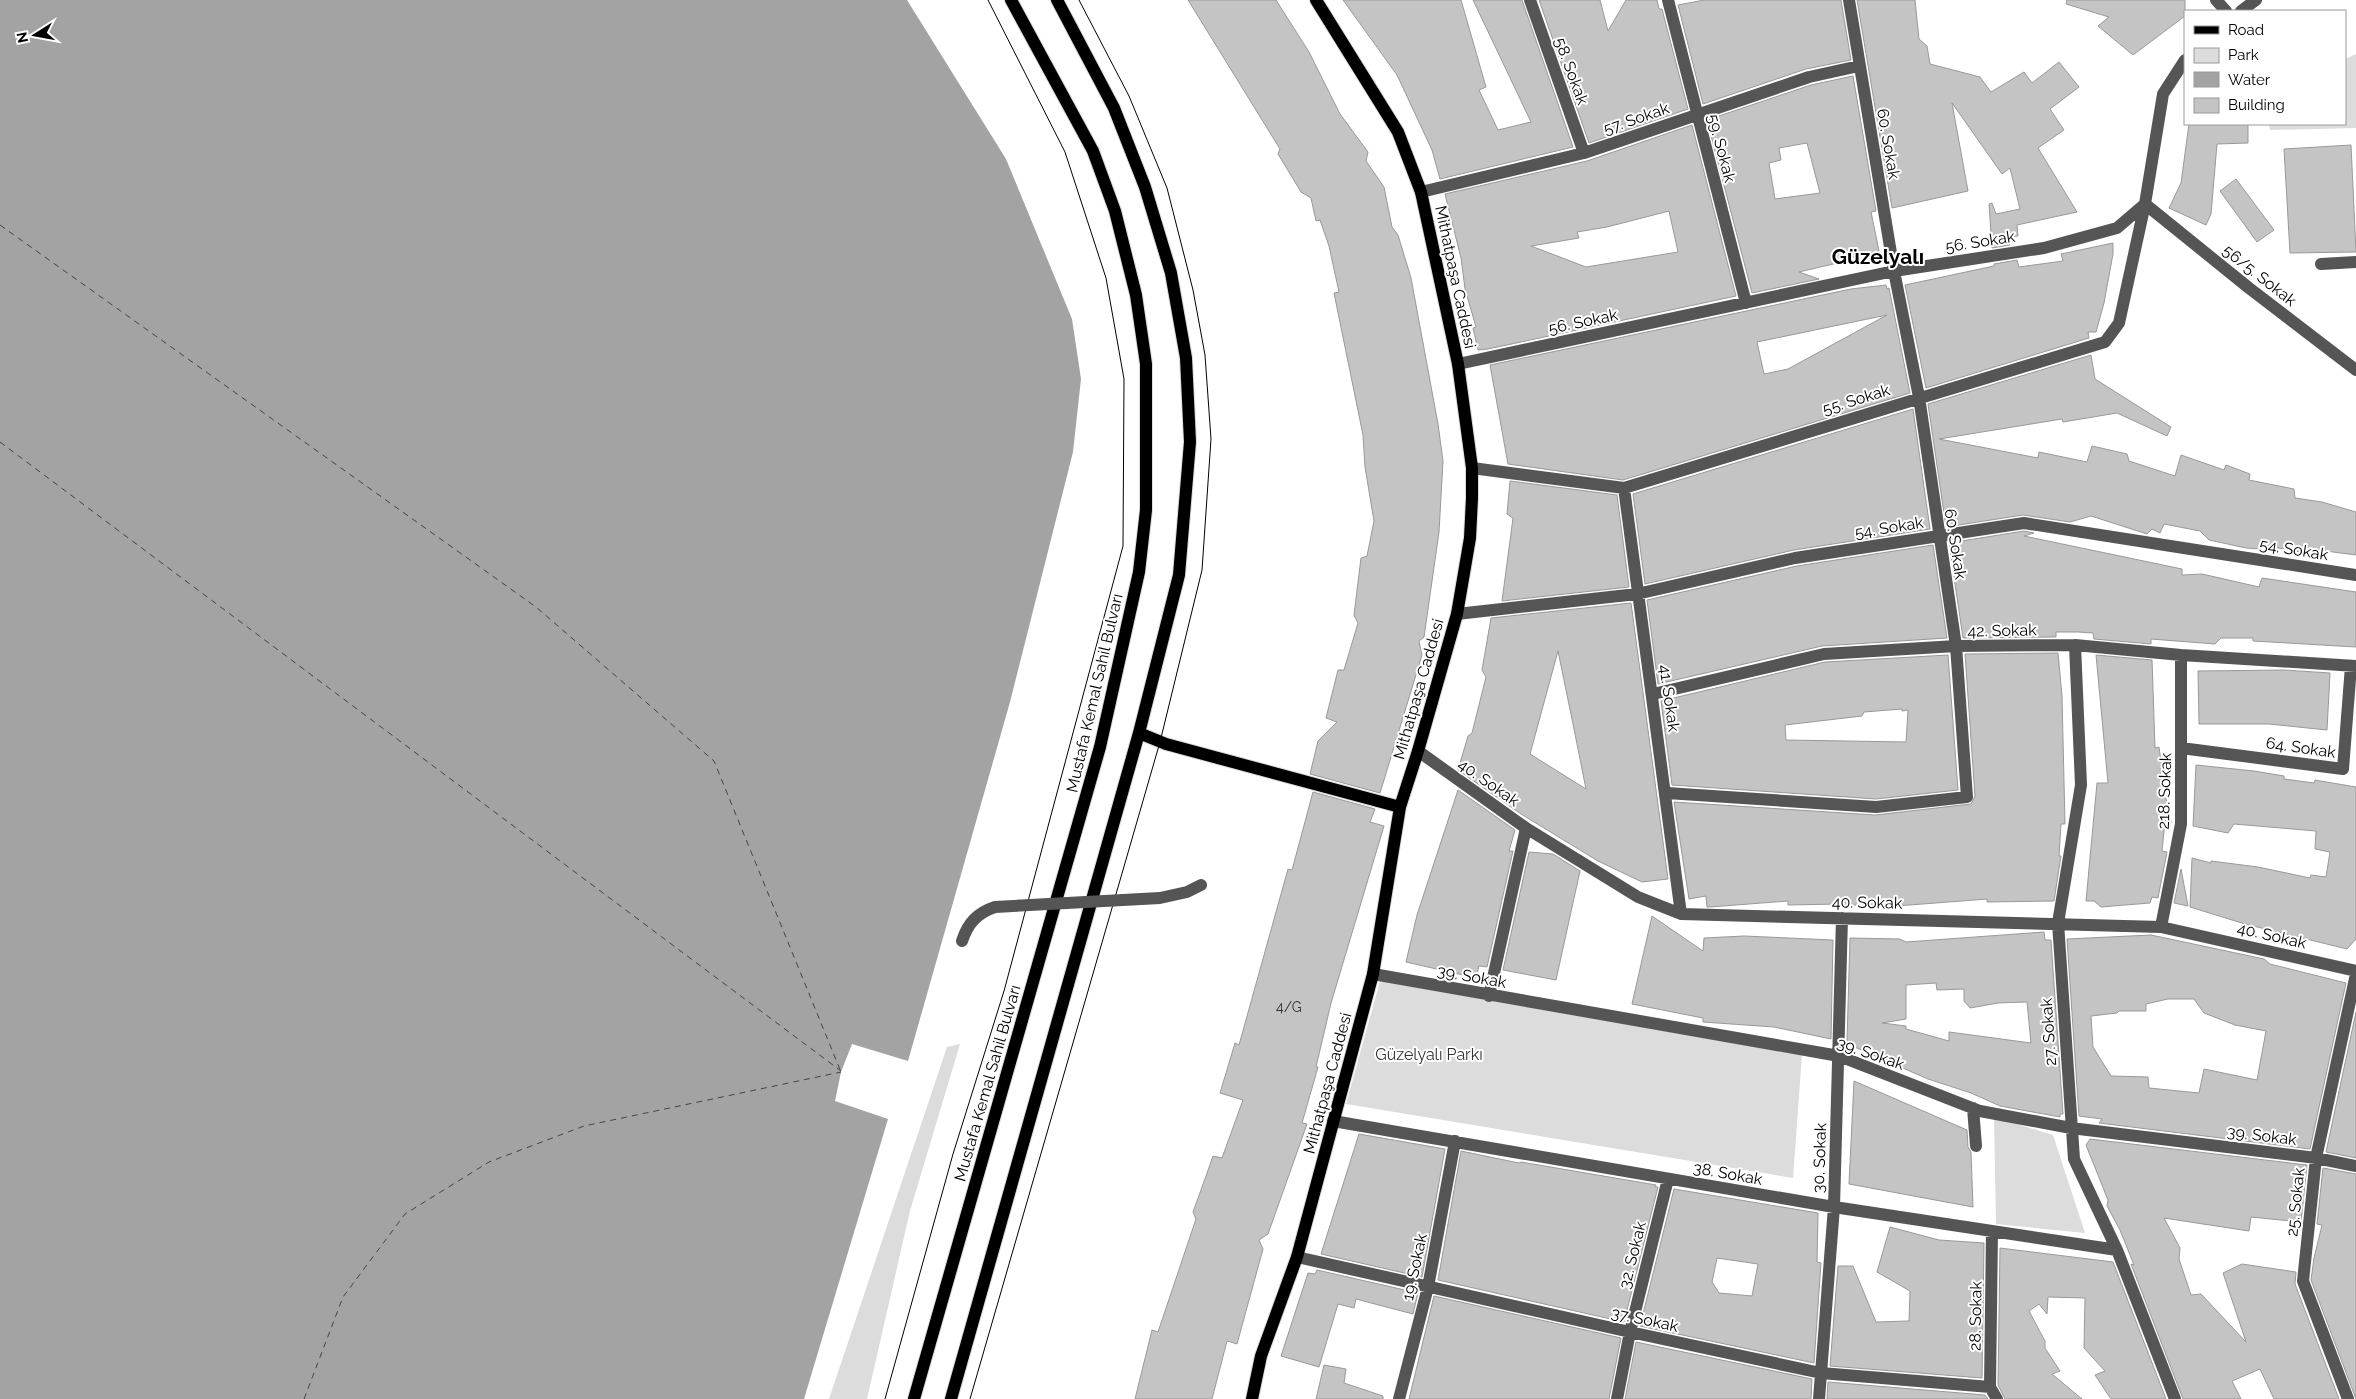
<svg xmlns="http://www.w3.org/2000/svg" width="2356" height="1399" font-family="Raleway,sans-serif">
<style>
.green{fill:#dcdcdc}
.water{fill:#a3a3a3}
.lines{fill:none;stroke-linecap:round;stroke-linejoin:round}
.ferry{stroke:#444;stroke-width:1;stroke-dasharray:6 5;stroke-linecap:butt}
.building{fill:#c4c4c4;stroke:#999;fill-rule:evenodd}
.major-casing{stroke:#dbdbdb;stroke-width:14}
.minor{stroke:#555;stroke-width:12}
.major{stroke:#000;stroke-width:12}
.tram{stroke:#000;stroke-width:1}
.minor-bridge{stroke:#555;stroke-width:12}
.labels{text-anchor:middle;stroke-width:4;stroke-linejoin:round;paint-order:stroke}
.number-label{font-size:14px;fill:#313131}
.street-label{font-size:16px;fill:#000;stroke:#fff}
.park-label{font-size:16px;fill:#333;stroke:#fff}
.district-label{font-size:21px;font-weight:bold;fill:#000;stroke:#fff}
</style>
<rect width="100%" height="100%" fill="#fff"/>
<path class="green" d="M2356,54V128L2270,130L2269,124H2345V59Z
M1380,981L1802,1055L1793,1178L1346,1104Z
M960,1044L910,1211L867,1399H829L947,1047Z
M1994,1117L2053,1135L2085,1233L1996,1224Z"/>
<path class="water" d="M0,0H907L1006,159L1072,319L1081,379L1073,452L1010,702L908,1061L852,1044L841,1072L835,1101L888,1119L804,1399H0Z"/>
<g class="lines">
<path class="ferry" d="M0,225L536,607L714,761L841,1072
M0,442L841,1071
M304,1399L343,1297L405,1214L489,1162L584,1126L841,1072"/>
</g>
<path class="building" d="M1188,0H1276L1309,52L1340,114L1368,152L1366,161L1384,187L1392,227L1398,235L1411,278L1438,424L1443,461L1439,532L1424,637L1419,641L1422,655L1380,793L1310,774L1318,741L1337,722L1326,718L1338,670H1344L1358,623L1354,615L1361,558L1367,556L1374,521L1365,467L1363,435L1334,293L1339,292L1329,246L1320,220L1316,221L1311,198L1301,192L1278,154L1280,149Z
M1343,0H1461L1486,87L1479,90L1498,130L1531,122L1473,0H1522L1573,147L1440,179L1432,150L1397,75Z
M1539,0H1600L1608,31L1626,0H1657L1659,9H1662L1688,109L1589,143Z
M1704,0H1841L1851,60L1806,69L1703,104L1678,5Z
M1857,0H1915L1919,39L1927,46L1930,64L1980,77L1991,92L2024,72L2032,83L2059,62L2079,87L2050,109L2064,130L2038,148L2077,212L2017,225L2018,236L2006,237L2010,245L1992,248L1989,204L1992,203L1996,214L2020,209L2010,168L2002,174L1952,103L1968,191L1892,208Z
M2067,0H2185V16L2133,55L2098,26L2109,17L2066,4Z
M1853,76L1876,211L1871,212L1879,251L1850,257V260L1799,272L1819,279L1752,293L1707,120L1811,85ZM1807,143L1820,193L1775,199L1769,163L1781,160L1779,148Z
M2189,124H2248V143L2217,144L2211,214L2206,225L2169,208L2181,183Z
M1692,125L1736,296L1488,349L1478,350L1473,328L1476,327L1465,289L1461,258L1445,194L1587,161ZM1669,211L1678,252L1586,267L1531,246L1579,238L1577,232L1607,227Z
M2351,145L2356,252L2290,253L2284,149Z
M2236,179L2274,230L2257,242L2220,191Z
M2113,243V254L2104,303L2096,332H2088L2089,338L1926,388L1905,285L1994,266V264L2017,260L2019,267L2063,261L2061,254Z
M1886,285L1887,289L1889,288L1910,393L1623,480L1508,464L1490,365L1851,289ZM1887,315L1788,369L1764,374L1757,342Z
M2091,355L2095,379L2171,427L2167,436L2117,413L2063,422L2062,419L1939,439L2038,458L2039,452L2087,462L2092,446L2127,454L2129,461L2175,476L2181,455L2224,470L2226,465L2250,474L2249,480L2294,489L2295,498L2322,502L2356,512V555L2310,549V552L2292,551L2261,544L2260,549L2246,548L2209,540L2200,531L2164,524L2160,533L2152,529L2147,534L2091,516L2070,522L2023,515L1946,527L1928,404Z
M1913,409L1930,529L1794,550L1645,584L1633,494Z
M1510,481L1617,495L1629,587L1502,601L1513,518L1507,514Z
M2024,531L2034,533L2024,536L2182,569V575L2202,574L2259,587L2262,578L2356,592V647L2253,641V638H2221L2215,644L2151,639V644L2094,639L2093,633L2078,632H2056V637L1963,638L1949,543Z
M1933,545L1947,638L1822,646L1658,684L1647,600L1797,566Z
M1631,603L1668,879L1642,882L1598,861L1521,814L1458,770L1468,736L1472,733L1486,677L1482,670L1491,618ZM1558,651L1574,729L1586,789L1530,754Z
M2058,653L2062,696L2065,824H2061L2059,856H2061L2054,901L1987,902V899L1884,907L1839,904L1788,905V901L1710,907H1707L1706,896L1689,899L1674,802L1875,815L1971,804L1975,796L1965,654Z
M1948,655L1958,790L1876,799L1672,785L1661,701L1825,662ZM1902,709V711L1908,710L1906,742L1786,740L1785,725L1862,716L1864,712Z
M2096,655L2152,660L2155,748L2159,747L2162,769H2160L2171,822L2165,821L2162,851L2167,852L2158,898L2152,897L2150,903L2101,907L2094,901H2086L2097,783H2108Z
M2284,670L2330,673L2327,730L2269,724H2199L2198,671Z
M2196,765L2254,771L2284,776V779L2314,783L2315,780L2356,787V939L2347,949L2245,924L2190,907L2192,858L2211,863V861L2258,867L2310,878L2311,875L2326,877L2330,852L2315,849L2316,831L2234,824L2228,833L2193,826Z
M1458,790L1515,830L1509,851H1513L1487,967L1479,966L1476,978L1406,962L1417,915Z
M1313,792L1375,809L1370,822L1384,826L1331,1003L1316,1067H1318L1302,1123L1307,1124L1268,1234L1259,1240L1263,1249L1237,1344L1227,1341L1212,1399H1135L1152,1330L1158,1332L1196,1219L1193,1212L1206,1176L1213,1156L1222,1158L1243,1100L1220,1093L1235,1043L1239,1045L1288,869L1292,870Z
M1529,852L1553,854L1580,871L1556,980L1503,970Z
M2181,869L2188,906L2174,903Z
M1652,916L1703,951L1704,938L1744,936L1833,940L1831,1039L1774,1027L1703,1022V1018L1632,1004Z
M2044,932L2045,940H2051L2063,1114H2060V1117L2000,1106L1971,1093L1928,1079L1850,1045L1847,1041L1850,938L1900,939L1906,942ZM1936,983L1937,990L1964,989V1001L1970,1008L1998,1003L2027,1002L2031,1043L1949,1032V1041L1906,1029V1026L1882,1023L1906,1019V985Z
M2151,935L2264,959L2270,964L2346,983L2310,1149L2099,1123L2102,1119L2079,1116L2067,939ZM2168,999H2194L2204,1013L2235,1025L2266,1031L2257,1080L2204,1069L2199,1093L2149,1088L2148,1077L2111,1076L2093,1047L2091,1016L2117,1013L2119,1011H2146V1004Z
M2356,1012V1158L2326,1152Z
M1854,1081L1967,1130L1968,1147L1971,1152L1973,1207L1849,1184Z
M1359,1134L1445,1149L1422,1277L1321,1254Z
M2090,1139L2307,1165L2301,1222L2251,1217L2249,1231L2164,1218L2180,1248L2179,1259L2191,1295L2201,1294L2246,1342L2223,1273L2242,1264L2296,1272L2295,1284L2339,1399H2274L2260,1369L2232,1381L2241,1399H2183L2131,1264L2134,1265L2120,1230L2107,1206L2108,1200L2086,1145Z
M1461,1151L1519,1163L1521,1162L1656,1185L1655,1187H1658L1624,1322L1438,1280Z
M2323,1168L2356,1174V1399L2311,1280L2314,1258L2322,1225L2317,1224Z
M1674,1189L1818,1213L1817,1262L1821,1263L1814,1363L1640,1326ZM1717,1258L1758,1264L1752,1296L1719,1293L1712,1282Z
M1890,1227L1939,1240L1984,1243L1982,1378L1830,1366L1838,1266H1853L1876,1322L1909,1321L1910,1291L1877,1272Z
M2000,1248L2113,1262L2166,1399H2111L2095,1375L2105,1371L2084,1348L2085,1298L2048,1297L2047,1314L2039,1304L2029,1311L2045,1341V1348L2060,1371L2052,1374L2082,1399H2005L1998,1385Z
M1317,1270L1418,1293L1413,1314L1356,1299L1354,1308L1338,1304L1319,1367L1281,1356L1308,1273L1315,1274Z
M1434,1296L1621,1338L1609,1399H1409Z
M1636,1342L1812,1379L1811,1399H1625Z
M1324,1365L1346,1369L1344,1383L1383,1396V1399H1316Z
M1828,1382L1985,1395L1988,1399H1827Z"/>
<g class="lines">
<g class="major-casing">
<path id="major" d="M1139,733L1166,744L1400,807
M914,1399L1100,747L1139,572L1146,510V364L1136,295L1115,211L1093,151L1011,0
M951,1399L1139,733L1179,575L1190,442L1186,358L1171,273L1145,187L1114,108L1057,0
M1252,1399L1261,1356L1297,1257L1373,974L1400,807L1418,751L1457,614L1470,538L1472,498V468L1458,364L1421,192L1398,132L1316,0"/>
</g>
<path class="minor" d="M1530,0L1584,153
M1668,0L1746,303
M2216,0L2226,11
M2241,11L2256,0
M1421,192L1584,153L1809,77L1859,66
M2145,204L2249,288L2356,370
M2321,264L2356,262
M1458,364L1894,271L2044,248L2117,228L2145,204
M1472,468L1624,488L2105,342L2119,323L2145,204L2163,94L2185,60
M1624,488L1681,914
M1457,614L1637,594L1795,558L2024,523L2356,575
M2075,645L2081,785L2058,923L2074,1159L2117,1250L2175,1399
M1653,694L1824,654L1956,646L2075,645L2181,655L2356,666
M2181,748L2343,769L2351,666
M1418,751L1526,828L1638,897L1681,914L2161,927L2356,971
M1667,793L1876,807L1967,797L1956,646L1919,397L1894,271L1849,0
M2161,927L2181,824V655
M1373,974L1839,1056L1980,1111L2071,1128L2316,1158L2356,1166
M1489,996L1526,828
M1973,1108L1976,1146
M1333,1121L1834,1207L2117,1250
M1992,1231L1990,1387L1997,1399
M1297,1257L1630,1332L1821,1373L1990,1387
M1399,1399L1428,1287L1455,1141
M1617,1399L1630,1332L1668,1179
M1819,1399L1834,1207L1842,918
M2348,1399L2303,1281L2316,1158L2356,974"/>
<use href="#major" class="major"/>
<path class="tram" d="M885,1399L953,1154L1004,991L1123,546L1124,379L1106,278L1065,152L988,0
M970,1399L1160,742L1202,570L1211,439L1205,355L1193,290L1167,188L1129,96L1079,0"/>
<path class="minor-bridge" d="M962,941C968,923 977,913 995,907L1160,898L1187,892L1201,885"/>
</g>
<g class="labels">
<g class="number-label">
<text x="1289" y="1012">4/G</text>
</g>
<g class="street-label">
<text transform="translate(1572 71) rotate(70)" y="6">58. Sokak</text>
<text transform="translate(1636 118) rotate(-19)" y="6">57. Sokak</text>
<text transform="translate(1889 144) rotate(80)" y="6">60. Sokak</text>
<text transform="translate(1722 148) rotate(75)" y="6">59. Sokak</text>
<text transform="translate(1980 241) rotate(-9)" y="6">56. Sokak</text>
<text transform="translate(2260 275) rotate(38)" y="6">56/5. Sokak</text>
<text transform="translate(1456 277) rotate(78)" y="6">Mithatpaşa Caddesi</text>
<text transform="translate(1583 321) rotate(-12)" y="6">56. Sokak</text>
<text transform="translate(1856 399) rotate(-17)" y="6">55. Sokak</text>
<text transform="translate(1889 527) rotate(-9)" y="6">54. Sokak</text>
<text transform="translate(1956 544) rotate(81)" y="6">60. Sokak</text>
<text transform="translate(2294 549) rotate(9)" y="6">54. Sokak</text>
<text transform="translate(2002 630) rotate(-1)" y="6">42. Sokak</text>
<text transform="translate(1418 689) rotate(-74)" y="6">Mithatpaşa Caddesi</text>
<text transform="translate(1094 693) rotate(-77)" y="6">Mustafa Kemal Sahil Bulvarı</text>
<text transform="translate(1670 698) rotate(82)" y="6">41. Sokak</text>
<text transform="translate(2301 747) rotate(8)" y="6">64. Sokak</text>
<text transform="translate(1489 782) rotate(35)" y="6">40. Sokak</text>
<text transform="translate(2164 791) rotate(-88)" y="6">218. Sokak</text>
<text transform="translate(1867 902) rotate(1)" y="6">40. Sokak</text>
<text transform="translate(2272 935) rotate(13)" y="6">40. Sokak</text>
<text transform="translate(1472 976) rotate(10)" y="6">39. Sokak</text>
<text transform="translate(2048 1032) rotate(-94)" y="6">27. Sokak</text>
<text transform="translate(1871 1053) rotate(19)" y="6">39. Sokak</text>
<text transform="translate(987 1083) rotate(-74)" y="6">Mustafa Kemal Sahil Bulvarı</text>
<text transform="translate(1327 1083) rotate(-75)" y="6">Mithatpaşa Caddesi</text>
<text transform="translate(2262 1135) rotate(7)" y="6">39. Sokak</text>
<text transform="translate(1819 1158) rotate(-88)" y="6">30. Sokak</text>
<text transform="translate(1728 1173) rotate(10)" y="6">38. Sokak</text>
<text transform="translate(2295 1202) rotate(-84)" y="6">25. Sokak</text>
<text transform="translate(1632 1255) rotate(-76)" y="6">32. Sokak</text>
<text transform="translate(1414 1267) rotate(-78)" y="6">19. Sokak</text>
<text transform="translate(1975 1316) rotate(-89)" y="6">28. Sokak</text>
<text transform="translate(1645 1319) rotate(12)" y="6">37. Sokak</text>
</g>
<g class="park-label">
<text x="1429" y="1060">Güzelyalı Parkı</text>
</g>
<g class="district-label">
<text x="1878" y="264">Güzelyalı</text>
</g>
</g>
<rect x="2184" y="10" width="162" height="115" fill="#ffffff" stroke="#999999"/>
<rect x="2194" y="26" width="25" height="8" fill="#000000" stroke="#999999"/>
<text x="2228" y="35" font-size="15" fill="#000000">Road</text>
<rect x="2194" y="48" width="25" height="15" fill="#dcdcdc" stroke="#999999"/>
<text x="2228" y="60" font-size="15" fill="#000000">Park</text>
<rect x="2194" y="72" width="25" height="15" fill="#a3a3a3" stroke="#999999"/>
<text x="2228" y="85" font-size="15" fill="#000000">Water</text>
<rect x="2194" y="98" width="25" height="15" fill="#c4c4c4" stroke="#999999"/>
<text x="2228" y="110" font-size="15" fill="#000000">Building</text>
<g transform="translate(35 35) rotate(259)" stroke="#ffffff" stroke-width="4" paint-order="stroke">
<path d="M0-4L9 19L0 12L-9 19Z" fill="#000000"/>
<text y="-8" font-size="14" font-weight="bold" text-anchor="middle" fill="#000000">N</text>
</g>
</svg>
